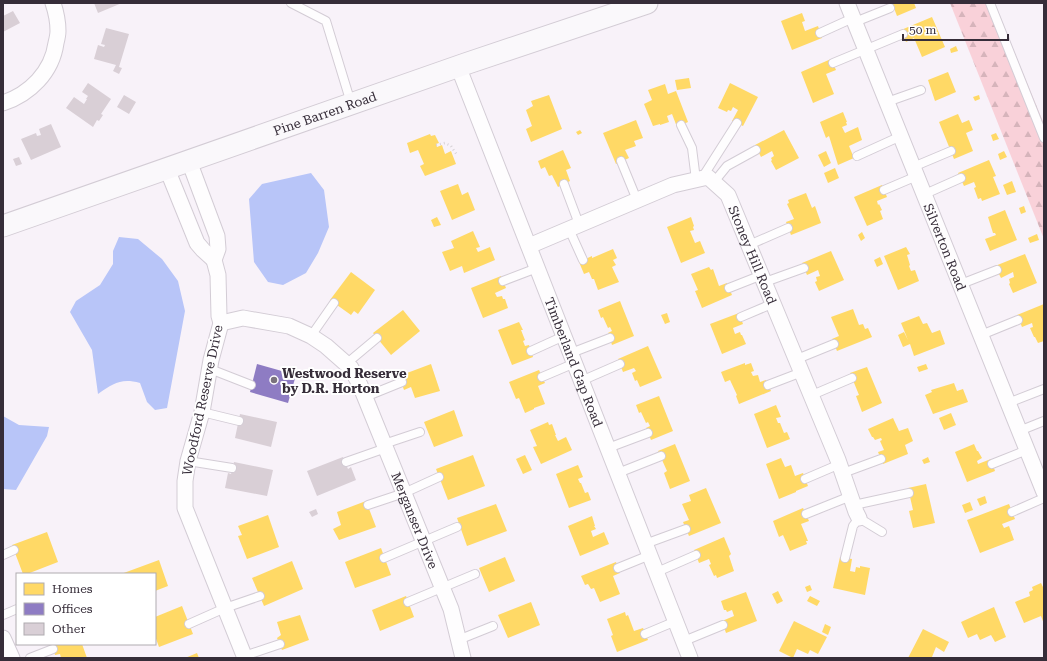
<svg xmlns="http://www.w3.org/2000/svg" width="1047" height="661" font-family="'Roboto Serif',serif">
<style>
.forest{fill:url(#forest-firs)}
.water{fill:#b8c5f8}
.homes{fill:#ffd966}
.offices{fill:#8e7cc3}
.building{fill:#d9cfd6}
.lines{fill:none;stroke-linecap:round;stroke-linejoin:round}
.service-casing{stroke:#d3ccd5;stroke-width:10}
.minor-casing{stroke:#d3ccd5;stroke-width:17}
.secondary-casing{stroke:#d3ccd5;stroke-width:23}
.path{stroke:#d7d3d7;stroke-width:2.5;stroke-dasharray:1 3;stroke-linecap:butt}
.service{stroke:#fefdfe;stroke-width:8}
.minor{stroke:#fefdfe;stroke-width:15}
.secondary{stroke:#faf8fb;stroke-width:21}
.poi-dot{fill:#7a727c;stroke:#fff;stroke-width:1.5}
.labels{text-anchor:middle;stroke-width:4;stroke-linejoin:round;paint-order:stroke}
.street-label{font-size:13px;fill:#362d39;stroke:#fff}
.poi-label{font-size:13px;font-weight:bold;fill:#362d39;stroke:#fff;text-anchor:start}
</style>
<defs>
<pattern id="forest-firs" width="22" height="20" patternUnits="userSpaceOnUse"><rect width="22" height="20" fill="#f9d1d9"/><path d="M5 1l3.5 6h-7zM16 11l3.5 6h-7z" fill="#d6b4bb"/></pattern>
</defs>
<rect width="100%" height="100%" fill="#f8f2f9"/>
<path class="forest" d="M950,3H994L1044,124V239Z"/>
<path class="water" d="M311,173L324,190L329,227L318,253L306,273L283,285L268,282L254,262L249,199L262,184Z
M119,237L138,239L162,259L178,281L185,311L167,408L155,410L147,402L140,383C121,378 114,383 98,394L92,350L70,312L76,301L100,285L113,264V251Z
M3,416L19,425L49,427L47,436L16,490L3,489Z"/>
<path class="homes" d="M892,3H914L916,8L897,16Z
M802,13L805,21L802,22L805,31L818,26L822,38L792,50L781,21Z
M932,17L945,47L922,57L914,38L906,42L901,30Z
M956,46L958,51L951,53L950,49Z
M831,59L836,70L826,74L834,94L813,103L801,72Z
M948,72L956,92L935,101L928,80Z
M689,78L691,88L677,90L675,80Z
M730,83L758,97L743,126L732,121L738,110L733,107L731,111L728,110L727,112L718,108Z
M665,84L668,94L676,91L688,122L677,127L672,114L667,116L669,122L660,125V124L653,126L644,104L652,100L648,90Z
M549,95L562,129L531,142L526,129L532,126L526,110L533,106L531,101Z
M979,95L980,99L975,101L973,97Z
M843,112L847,122H846L847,125L842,127L845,133L858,127L862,140L849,146L854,158L838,165L829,136L826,138L820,122Z
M958,114L962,123L969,120L973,130L966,133L973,151L954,159L939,122Z
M636,120L643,138L634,141L636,146L625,150L629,158L616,164L603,133Z
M580,130L582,133L578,135L576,132Z
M784,130L799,158L776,170L771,161L772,160L771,158L774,156L772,151L761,157L755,145Z
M996,133L999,139L993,141L991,135Z
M430,134L431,136L435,135L439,143L436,144L437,147L442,145L445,154L451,151L456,164L425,176L420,166L424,164L418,150L410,153L407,143Z
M563,150L571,168L566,170L570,181L558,187L552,175L549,176L545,167L541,169L538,161Z
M826,151L831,163L824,167L818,155Z
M1004,151L1007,157L1000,160L998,154Z
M989,160L996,176L993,177L1000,194L982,201L981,198L978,199L974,188L976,187L974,182L964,186L958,173Z
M835,168L839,178L828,183L824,173Z
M1012,181L1016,192L1007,195L1003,185Z
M458,184L462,195L468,192L475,210L452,220L440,191Z
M882,185L887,197L877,201L878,205L879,204L882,210L880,211L883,219L867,226L854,197Z
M806,193L812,208L815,206L821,223L791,235L786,222L794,219L787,204L789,203L788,200Z
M1024,206L1026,212L1021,214L1019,208Z
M1005,210L1017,240L990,251L985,239L996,235L995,233H993L988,217Z
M437,217L441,225L434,227L431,220Z
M691,217L694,226L693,227L694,230L690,231L695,243L700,241L705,253L681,263L667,227Z
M473,231L480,247L476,248L478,252L490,247L495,260L464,273L462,266L450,271L442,252L454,248L451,241Z
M862,232L865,238L861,241L858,235Z
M1037,234L1039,240L1030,243L1028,238Z
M906,247L910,254L907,255L910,265L909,266L911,271L915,270L919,281L898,290L884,256Z
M613,249L617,258L613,260L616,265L612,267L619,282L598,290L594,279H592L589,272L584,274L579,262L592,256V258Z
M831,251L844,280L819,291L815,282L817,281L816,277L820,276L818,270L807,275L802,263Z
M1025,254L1037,283L1013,293L1009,284L1010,283L1009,279L1014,277L1013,272L1001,278L995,266Z
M880,257L883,264L877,267L874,260Z
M709,267L711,270L713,269L719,286L727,283L732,295L702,308L695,291L698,290L691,274Z
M351,272L375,290L358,314L354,311L351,315L330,300Z
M501,276L506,288L495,293L497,297L502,296L503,299H505L508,308L483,318L471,288Z
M620,301L634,336L612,345L608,333L612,331L610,327L608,328L603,317L601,318L598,310Z
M1044,304V341L1038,343L1035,337H1034L1030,328L1033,327L1032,323L1022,327L1017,315Z
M853,309L859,325L863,324L865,329L868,328L872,337L837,351L832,339L839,336L831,317Z
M403,310L420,331L391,355L373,333Z
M667,313L670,322L665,324L661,315Z
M739,313L743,324L733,328L735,334L740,332L741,335H742L746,344L722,354L710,324Z
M919,316L923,324L927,323L932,333L940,330L945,344L914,356L910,344L903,347L898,335L904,332L908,340L901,323Z
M519,322L523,330H521L525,340L523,341L525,346L529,345L533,357L512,365L498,330Z
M648,346L662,378L640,387L637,380L635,381L632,373L636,371L634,368L623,372L618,359Z
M745,363V365L751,363L754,371L751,372L753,376L758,375L760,382L766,380L771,391L739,404L736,396L737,395L730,380L725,382L721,372Z
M431,364L440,391L415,398L411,387L404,390L399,376Z
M926,364L928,369L919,372L917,367Z
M867,367L882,403L862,412L856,396L859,395L850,373Z
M539,370L545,383L538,386L545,404L534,408V409L525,413L519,398L516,399L509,382Z
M954,383L957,391L963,389L968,402L933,414L925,395L932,392L931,390Z
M659,396L673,431L651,440L646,428L650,426L648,422L646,423L641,412L639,413L636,405Z
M776,405L781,417L776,418L778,423H780L784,433L787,432L790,439L767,448L754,414Z
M454,410L463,436L434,447L424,422Z
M951,413L956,425L944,430L939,418Z
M893,418L899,431L908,428L913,441L905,445L908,454L883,464L878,452L884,450L880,441L882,440L881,438L875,440L873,437H872L868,429Z
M548,422L549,425L552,424L556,435H555L558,441L566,437L572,450L541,464L533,447L537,446L530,430Z
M675,444L690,481L670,489L664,473L667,471L658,451Z
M974,444L977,451H978L982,458L977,461L978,464L991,459L995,471L967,482L955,452Z
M473,455L485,486L448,500L436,469Z
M525,455L532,470L523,474L516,459Z
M928,457L930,462L924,464L922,460Z
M781,458L785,467L791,465L795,476L803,473L808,486L796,491V492L779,499L766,464Z
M578,465L583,477L578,479L580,483H581L585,493L588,492L591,500L569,508L556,474Z
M926,484L935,523L913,528L909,511L913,510L908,488Z
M706,488L721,523L689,536L683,522L689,520L682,504L691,501L689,495Z
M985,496L987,503L980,506L977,499Z
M366,501L376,527L339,540L333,529L341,525L337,512Z
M970,502L973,510L965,513L962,505Z
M496,504L507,531L467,546L457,518Z
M1009,504L1015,519L1002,524L1004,528L1009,526L1014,540L980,553L967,520Z
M803,508L809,521L801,524L808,541H806L807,544L790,551L783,535L779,537L773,521Z
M268,515L279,547L247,559L238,536L242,535L238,526Z
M592,516L595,526H594L596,529L591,531L593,537L604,532L609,544L580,556L568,526Z
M47,532L58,562L27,574H23L12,545Z
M724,537L731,554L729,556L734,571L717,578L716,575L714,576L709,565L711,564L709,559L699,563L694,550Z
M381,548L391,575L355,588L345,562Z
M505,557L515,581L489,592L479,568Z
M840,557L852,559L850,571L855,572L856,567L860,568V566L870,568L865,595L833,588Z
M159,560L168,586L155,591V574H121Z
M292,561L303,589L264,606L252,578Z
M616,562L620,573L613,576L620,594L600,602L594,588L591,589L588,584L585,585L581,576Z
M1041,583L1044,589V624L1041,616L1024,623L1015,602L1030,596L1029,592L1033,590L1032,587Z
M810,585L812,590L807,592L805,587Z
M778,591L783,601L777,604L772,594Z
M746,592L757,621L726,633L722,621L734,616L732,610L727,612L726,610H724L721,601Z
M406,596L414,617L380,631L372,610Z
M810,596L820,601L817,606L807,601Z
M531,602L540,625L508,638L498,615Z
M182,606L193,634L159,647L155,636V617Z
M994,607L1006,637L995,642L991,635L980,640L977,634L968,638L961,622Z
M625,612L626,616L628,615L634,631L643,628L648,640L617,652L611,636L613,635L607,619Z
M300,615L309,640L282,650L277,638L281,635L277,622Z
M794,621L827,637L818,654L810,650L808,654L797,649L793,658L779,651Z
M825,624L831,627L828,635L822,632Z
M923,629L949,642L944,652L936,647L932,657L934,658H908Z
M52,644H82L87,658H61L60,654L55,655Z
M197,653L199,658H185Z"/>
<path class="offices" d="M257,364L296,375L288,403L250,392Z"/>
<path class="building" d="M94,3H122L98,13Z
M13,11L20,23L3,32V16Z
M106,28L129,34L119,67L122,68L119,74L113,71L116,65L94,59L98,45L104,47L105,45L101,44Z
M88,83L111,99L101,114L103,115L99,121L97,120L93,127L66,108L74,97L84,104L87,99H86L88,96L82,92Z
M124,95L136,102L129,114L117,107Z
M51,124L61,147L31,160L21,139L36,133L37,136L41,135L39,129Z
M19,157L22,164L16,166L13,159Z
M240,414L277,422L271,447L235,438Z
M343,457L348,469L351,467L356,480L317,496L307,471Z
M234,462L273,470L267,496L225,488L228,473L231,474Z
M316,509L318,514L312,517L309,512Z"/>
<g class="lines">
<g class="service-casing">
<path id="service" d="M291,3L326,21L351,103
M990,3L1044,138
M855,22L890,8
M820,33L853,18
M833,63L903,34
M887,102L921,90
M681,125L692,148L696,180
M857,156L901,136
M621,161L637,200
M913,167L951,151
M702,178L737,123
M714,182L727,166L756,150
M564,184L579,224
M884,190L917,176
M925,194L961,178
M569,229L583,260
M749,245L788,228
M503,281L537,268
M765,282L804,268
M961,284L997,270
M729,288L762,275
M741,317L774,303
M981,335L1018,320
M311,336L334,303
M531,351L564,336
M571,353L610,338
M797,359L834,344
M346,364L377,338
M210,369L251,385
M542,377L575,363
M581,381L620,364
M768,385L802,372
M812,395L852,378
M365,397L402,382
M1008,403L1044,389
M202,412L239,421
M1019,431L1044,421
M384,444L420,432
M608,448L648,433
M188,461L232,468
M346,462L386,448
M992,464L1027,450
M618,473L661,456
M843,473L881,459
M805,479L840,464
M368,505L404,493L439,477
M854,505L909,493
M1012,512L1044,498
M806,514L851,496
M645,544L686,529
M3,555L14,550
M384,558L457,527
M845,558L853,526L859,518L882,532
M618,568L650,555
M657,572L696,555
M408,602L475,574
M3,615L17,609
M189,624L225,608L260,596
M645,634L676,621
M458,640L493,626
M684,641L723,625
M244,656L280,644
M30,658L53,649"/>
</g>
<g class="minor-casing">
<g id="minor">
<path id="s1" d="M847,3L1044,492"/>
<path id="s2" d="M458,66L690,658"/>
<path d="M3,103C30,94 52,72 56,43C57,39 58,35 58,31C58,21 56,12 53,3"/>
<path d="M189,161L217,236L218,249L214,260L218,275L219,316L221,323L211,360L202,412L188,461L185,481V508L245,658"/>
<path d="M167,169L197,243L203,250L214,260"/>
<path id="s3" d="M529,246L673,185L708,177L728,195L838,460L856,512L859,518"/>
<path id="s4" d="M221,323L243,318L289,326L311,336L326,346L351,368L360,385L451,609L463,658"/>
<path d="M3,638L12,658"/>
</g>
</g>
<g class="secondary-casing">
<g id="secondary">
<path id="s5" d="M3,226L465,64L647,3"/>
</g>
</g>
<path class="path" d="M436,145L445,143L451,146L457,155"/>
<use href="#service" class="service"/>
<use href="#minor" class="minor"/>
<use href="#secondary" class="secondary"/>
</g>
<circle class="poi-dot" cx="274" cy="380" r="4"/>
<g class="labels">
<g class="street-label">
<text dy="5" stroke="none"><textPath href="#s5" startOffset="341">Pine Barren Road</textPath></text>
<text dy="5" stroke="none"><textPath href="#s1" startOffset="263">Silverton Road</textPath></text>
<text dy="5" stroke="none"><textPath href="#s3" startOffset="284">Stoney Hill Road</textPath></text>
<text dy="5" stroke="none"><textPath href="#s2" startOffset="318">Timberland Gap Road</textPath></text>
<text transform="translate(202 400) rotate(-78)" y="5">Woodford Reserve Drive</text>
<text dy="5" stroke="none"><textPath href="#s4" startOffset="310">Merganser Drive</textPath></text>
</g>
<g class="poi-label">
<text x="282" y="378">Westwood Reserve<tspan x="282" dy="15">by D.R. Horton</tspan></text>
</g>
</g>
<rect width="1047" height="661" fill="none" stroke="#362d39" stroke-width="8"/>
<rect x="16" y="573" width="140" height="72" fill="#ffffff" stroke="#afabb0"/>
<rect x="24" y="583" width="20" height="12" fill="#ffd966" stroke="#afabb0"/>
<text x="52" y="593" font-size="12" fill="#362d39">Homes</text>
<rect x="24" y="603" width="20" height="12" fill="#8e7cc3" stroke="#afabb0"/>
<text x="52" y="613" font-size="12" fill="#362d39">Offices</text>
<rect x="24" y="623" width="20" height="12" fill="#d9cfd6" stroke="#afabb0"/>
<text x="52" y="633" font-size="12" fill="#362d39">Other</text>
<path d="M903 34v6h105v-6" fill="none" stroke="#362d39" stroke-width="2"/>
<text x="909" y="34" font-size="12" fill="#362d39" stroke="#ffffff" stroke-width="3" paint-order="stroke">50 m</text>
</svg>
